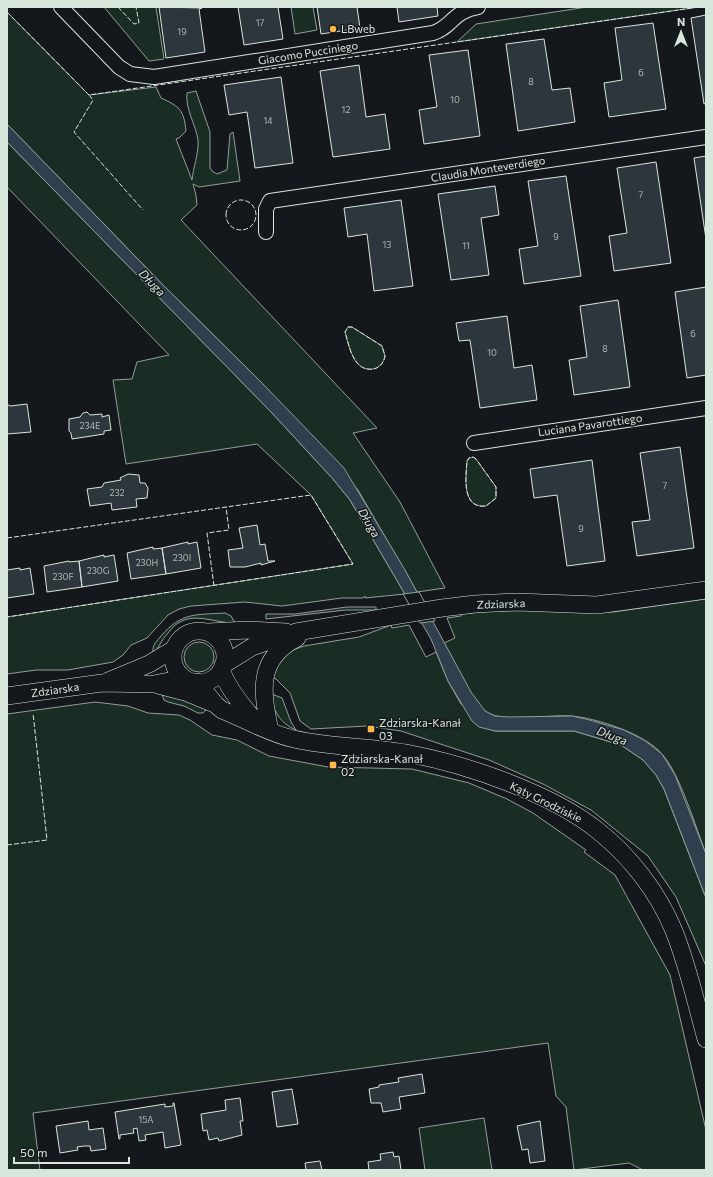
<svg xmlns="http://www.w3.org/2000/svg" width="713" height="1177" font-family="Commissioner,sans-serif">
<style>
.green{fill:#1a2d24;stroke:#939e99}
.water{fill:#2f3f4d;stroke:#939e99}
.pier{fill:#14181c;stroke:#939e99}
.building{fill:#2c363c;stroke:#d8e6dc}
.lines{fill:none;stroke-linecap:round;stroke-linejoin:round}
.minor-casing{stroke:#d8e6dc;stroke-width:16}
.tertiary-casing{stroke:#d8e6dc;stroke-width:18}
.minor{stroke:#14181c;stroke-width:14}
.tertiary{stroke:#14181c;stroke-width:17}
.fence{stroke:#d8e6dc;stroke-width:1;stroke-dasharray:5 2;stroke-linecap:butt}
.poi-dot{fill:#ffb74d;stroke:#14181c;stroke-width:1.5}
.labels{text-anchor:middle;stroke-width:3;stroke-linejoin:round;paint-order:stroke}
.number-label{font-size:9px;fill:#adbab4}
.poi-label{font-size:11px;fill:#d8e6dc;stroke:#14181c;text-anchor:start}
.street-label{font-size:11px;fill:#d8e6dc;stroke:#14181c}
.water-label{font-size:12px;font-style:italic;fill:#d8e6dc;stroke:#14181c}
</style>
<rect width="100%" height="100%" fill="#14181c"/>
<path class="green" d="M104,7H156L164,59L149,61Z
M291,7H313L317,30L295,34Z
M587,7H699L457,42L476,24Z
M7,12L89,95L156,87L161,98C179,106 184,110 186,131L179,138L176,139L192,180C193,168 199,153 198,140C196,125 185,109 187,93L196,91L210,132V168L212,171L217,174L227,170L230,134L233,132L240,181L199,187L193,184L196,195L197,205L181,220L377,428L353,433L400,502L445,588L417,592L358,490L261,382L162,284L7,124Z
M7,142L272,413L333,479L350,500L405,594L365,598V596L363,598H342L282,606L245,602L191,606L179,609L168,615L147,638L131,645L123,655L113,662L68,670H36L7,674V617L353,564L311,495L257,444L126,464L113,380L132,379L137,362L169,355L7,187Z
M348,327H352L382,346L385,356C384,362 380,368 373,369C353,372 349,345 345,332Z
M473,457L476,459L496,487V498L486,506C461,509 466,476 467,461L469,458Z
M706,599V854C696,828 680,774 662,754C645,734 597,718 571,716C559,715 547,717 535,717C520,717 497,721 484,710C468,696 455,662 444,643L455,638L447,618L461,616V614L490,611L542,610L613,612Z
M347,607H376V610H345L266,619V614H295Z
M225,613L231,616L235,623C210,623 187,607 168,633C162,639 159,647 154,654L153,652C152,645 157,641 161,636C182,612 195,615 225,613Z
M391,625L392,628L409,625L426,657L436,652L448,681L461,704L495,731H574L621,745L643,760L656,775L664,789L706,898V966L676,897L648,856L591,810L543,784L489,760L401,731L367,726L311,729L300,721L290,693L276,679L271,677L282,659L293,650L304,646L359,637Z
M184 657a15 15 0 1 1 30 0a15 15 0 1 1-30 0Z
M269,693L282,698L291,722L296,730C279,723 273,709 269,693Z
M162,694L170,695L207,709L203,713H198L184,706L168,702L164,700Z
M95,702L128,706L148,713L179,715L190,720L212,735L237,740L269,756L328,767L412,769L469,783L507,799L533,813L586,850L584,852L615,875L670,975L706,1130V1170H643L629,1163L574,1170L566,1107L556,1096L548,1043L33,1113L40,1170H7V714Z
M484,1118L492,1170H425L419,1128Z"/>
<path class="water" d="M7,124L162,284L261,382L344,468L405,570L471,692L485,711L495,716L509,717L572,716L586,719L624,730L644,740L662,754L675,775L706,854V898L664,789L656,775L643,760L621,745L574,731H495L479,727L472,721L448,681L431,639L350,500L333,479L272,413L7,142Z"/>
<path class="pier" d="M419,592L435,621L420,623L403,594Z"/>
<path class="building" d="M159,7L202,8L199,9L205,52L166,58Z
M238,7H278L283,39L244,45Z
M317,7H357L360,28L321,34Z
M397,7H437L438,16L399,22Z
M706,15V103L704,104L691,18Z
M653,23L666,109L609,117L604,83L622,80L615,28Z
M544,39L552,90L570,88L575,122L518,131L506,44Z
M468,50L480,136L424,144L419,110L437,107L429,55Z
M359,65L366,117L385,114L390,149L333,157L320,71Z
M281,77L293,163L255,168L247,112L229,115L224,85Z
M706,156V239L694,158Z
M656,162L671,263L614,271L609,236L627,233L617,168Z
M566,176L581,276L524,284L519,249L538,246L528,181Z
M495,186L499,215L481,218L489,275L451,280L438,194Z
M401,200L413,286L374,291L367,234L348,237L344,208Z
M706,287V375L687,378L675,292Z
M618,300L630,387L574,395L569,360L587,357L580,306Z
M507,316L514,368L532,365L537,400L480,408L470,340L459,341L456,323Z
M7,404L10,406L27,404L31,432L7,434Z
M87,412L90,415L102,414V417L109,415L111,430L104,431V434L72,439L71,433L69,431V419L80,417L83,413Z
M680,447L694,548L637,556L632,522L650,520L640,453Z
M592,460L605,561L567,566L557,495L534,498L530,469Z
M128,474L139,475L140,483H145L148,488L147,498L136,499L137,507L112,510L111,503L90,506L87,489L102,487L104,483L121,480L120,478Z
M257,525L260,545L265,544L268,561H275L261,565V563L245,567H230L228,550L243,548L239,528Z
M188,542V544L197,542L201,568L166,574L162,548Z
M153,547V549L162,548L166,574L131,579L127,553Z
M104,555V557L114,555L118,581L82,587L79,561Z
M69,561V562L79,561L82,587L47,592L44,566Z
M20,568V570L30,568L34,594L7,598V570Z
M422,1074L425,1093L399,1097L401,1109L383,1112L381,1103H371L369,1089L379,1087V1085L399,1082L398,1078Z
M292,1089L298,1124L277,1127L272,1092Z
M240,1098L243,1121H240L242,1135L219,1141L218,1138L209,1140L207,1130L203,1131L201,1114L226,1110L225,1100Z
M173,1103H174L181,1145L165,1148L163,1132L145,1135L146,1140L139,1141L137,1128L133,1129L134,1133L120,1135V1139H119L115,1112L165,1104V1107L173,1106Z
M88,1121L89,1130L103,1128L106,1149L91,1151L90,1146H84L77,1147L78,1150L60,1153L56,1126Z
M540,1121L545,1161L530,1163L528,1149L522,1150L517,1126Z
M393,1152L394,1157L399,1156L401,1170H369L368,1162L381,1160L380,1154Z
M320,1161L322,1170H306L305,1163Z"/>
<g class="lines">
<g class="minor-casing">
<path id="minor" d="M61,7L119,67L130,74L154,77L433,33C451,28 453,11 478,7
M266,232V209L270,201L706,137
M474,443L706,408"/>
</g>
<g class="tertiary-casing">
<path id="tertiary" d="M173 657a26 26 0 1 1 52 0a26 26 0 1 1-52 0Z
M208,632L248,630L286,632
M223,665L252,647L296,632L442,608L475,604L517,602L597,605L706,590
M221,670C229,690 241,705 255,720
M108,681L149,664L174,649
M197,682L216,705L222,710C245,719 270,734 294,739C332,748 372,746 411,754C468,765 552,794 597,830C630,856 658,892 674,931C688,966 696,1003 706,1039
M158,685L185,692L212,703
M7,696L102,683L154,684L184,678
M270,731C262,692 256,659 297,638"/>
</g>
<use href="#minor" class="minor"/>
<use href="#tertiary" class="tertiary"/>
<path class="fence" d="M118,7L134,24L139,23L136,7
M7,12L89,95L699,7
M89,95L93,100L74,132L143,210
M226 215a15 15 0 1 1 30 0a15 15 0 1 1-30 0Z
M348,327H352L382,346L385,356C384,362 380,368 373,369C353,372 349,345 345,332Z
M473,457L476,459L496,487V498L486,506C461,509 466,476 467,461L469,458Z
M7,538L311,495L353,564L7,617
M214,586L207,533L229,530L226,507
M7,845L47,840L33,713"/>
</g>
<g class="poi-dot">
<circle cx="333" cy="29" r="4"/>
<rect x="367" y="725" width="8" height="8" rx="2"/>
<rect x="329" y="761" width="8" height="8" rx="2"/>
</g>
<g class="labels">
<g class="number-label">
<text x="260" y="26">17</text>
<text x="182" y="35">19</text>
<text x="641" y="76">6</text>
<text x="531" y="85">8</text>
<text x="455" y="103">10</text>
<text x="346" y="113">12</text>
<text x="268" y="124">14</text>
<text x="641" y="198">7</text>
<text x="556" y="240">9</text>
<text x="387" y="248">13</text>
<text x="466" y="249">11</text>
<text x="693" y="337">6</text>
<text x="605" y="352">8</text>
<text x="492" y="356">10</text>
<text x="90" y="429">234E</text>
<text x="665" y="489">7</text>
<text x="117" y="496">232</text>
<text x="581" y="532">9</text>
<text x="182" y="561">230I</text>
<text x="147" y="566">230H</text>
<text x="98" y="574">230G</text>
<text x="63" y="580">230F</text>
<text x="146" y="1123">15A</text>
</g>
<g class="poi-label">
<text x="341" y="33">LBweb</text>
<text x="379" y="727">Zdziarska-Kanał<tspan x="379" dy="13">03</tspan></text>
<text x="341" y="763">Zdziarska-Kanał<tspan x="341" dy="13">02</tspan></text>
</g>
<g class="street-label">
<text transform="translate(308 53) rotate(-9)" y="4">Giacomo Pucciniego</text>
<text transform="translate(488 169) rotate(-9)" y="4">Claudia Monteverdiego</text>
<text transform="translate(590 425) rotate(-8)" y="4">Luciana Pavarottiego</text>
<text transform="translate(501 604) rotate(-2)" y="4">Zdziarska</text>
<text transform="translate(55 690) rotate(-8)" y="4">Zdziarska</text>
<text transform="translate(546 802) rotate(26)" y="4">Kąty Grodziskie</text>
</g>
<g class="water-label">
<text transform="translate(152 283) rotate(46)" y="4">Długa</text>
<text transform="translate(369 523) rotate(60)" y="4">Długa</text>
<text transform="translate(612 736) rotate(21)" y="4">Długa</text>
</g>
</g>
<rect width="713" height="1177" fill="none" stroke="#d8e6dc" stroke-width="16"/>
<g transform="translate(681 32)" stroke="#14181c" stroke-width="3" paint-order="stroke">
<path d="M0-3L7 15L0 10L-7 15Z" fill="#d8e6dc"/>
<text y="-6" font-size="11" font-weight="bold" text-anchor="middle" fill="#d8e6dc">N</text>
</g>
<path d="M14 1157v6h115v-6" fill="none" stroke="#d8e6dc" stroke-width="2"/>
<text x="20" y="1157" font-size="12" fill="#d8e6dc" stroke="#14181c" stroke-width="3" paint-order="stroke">50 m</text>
</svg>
